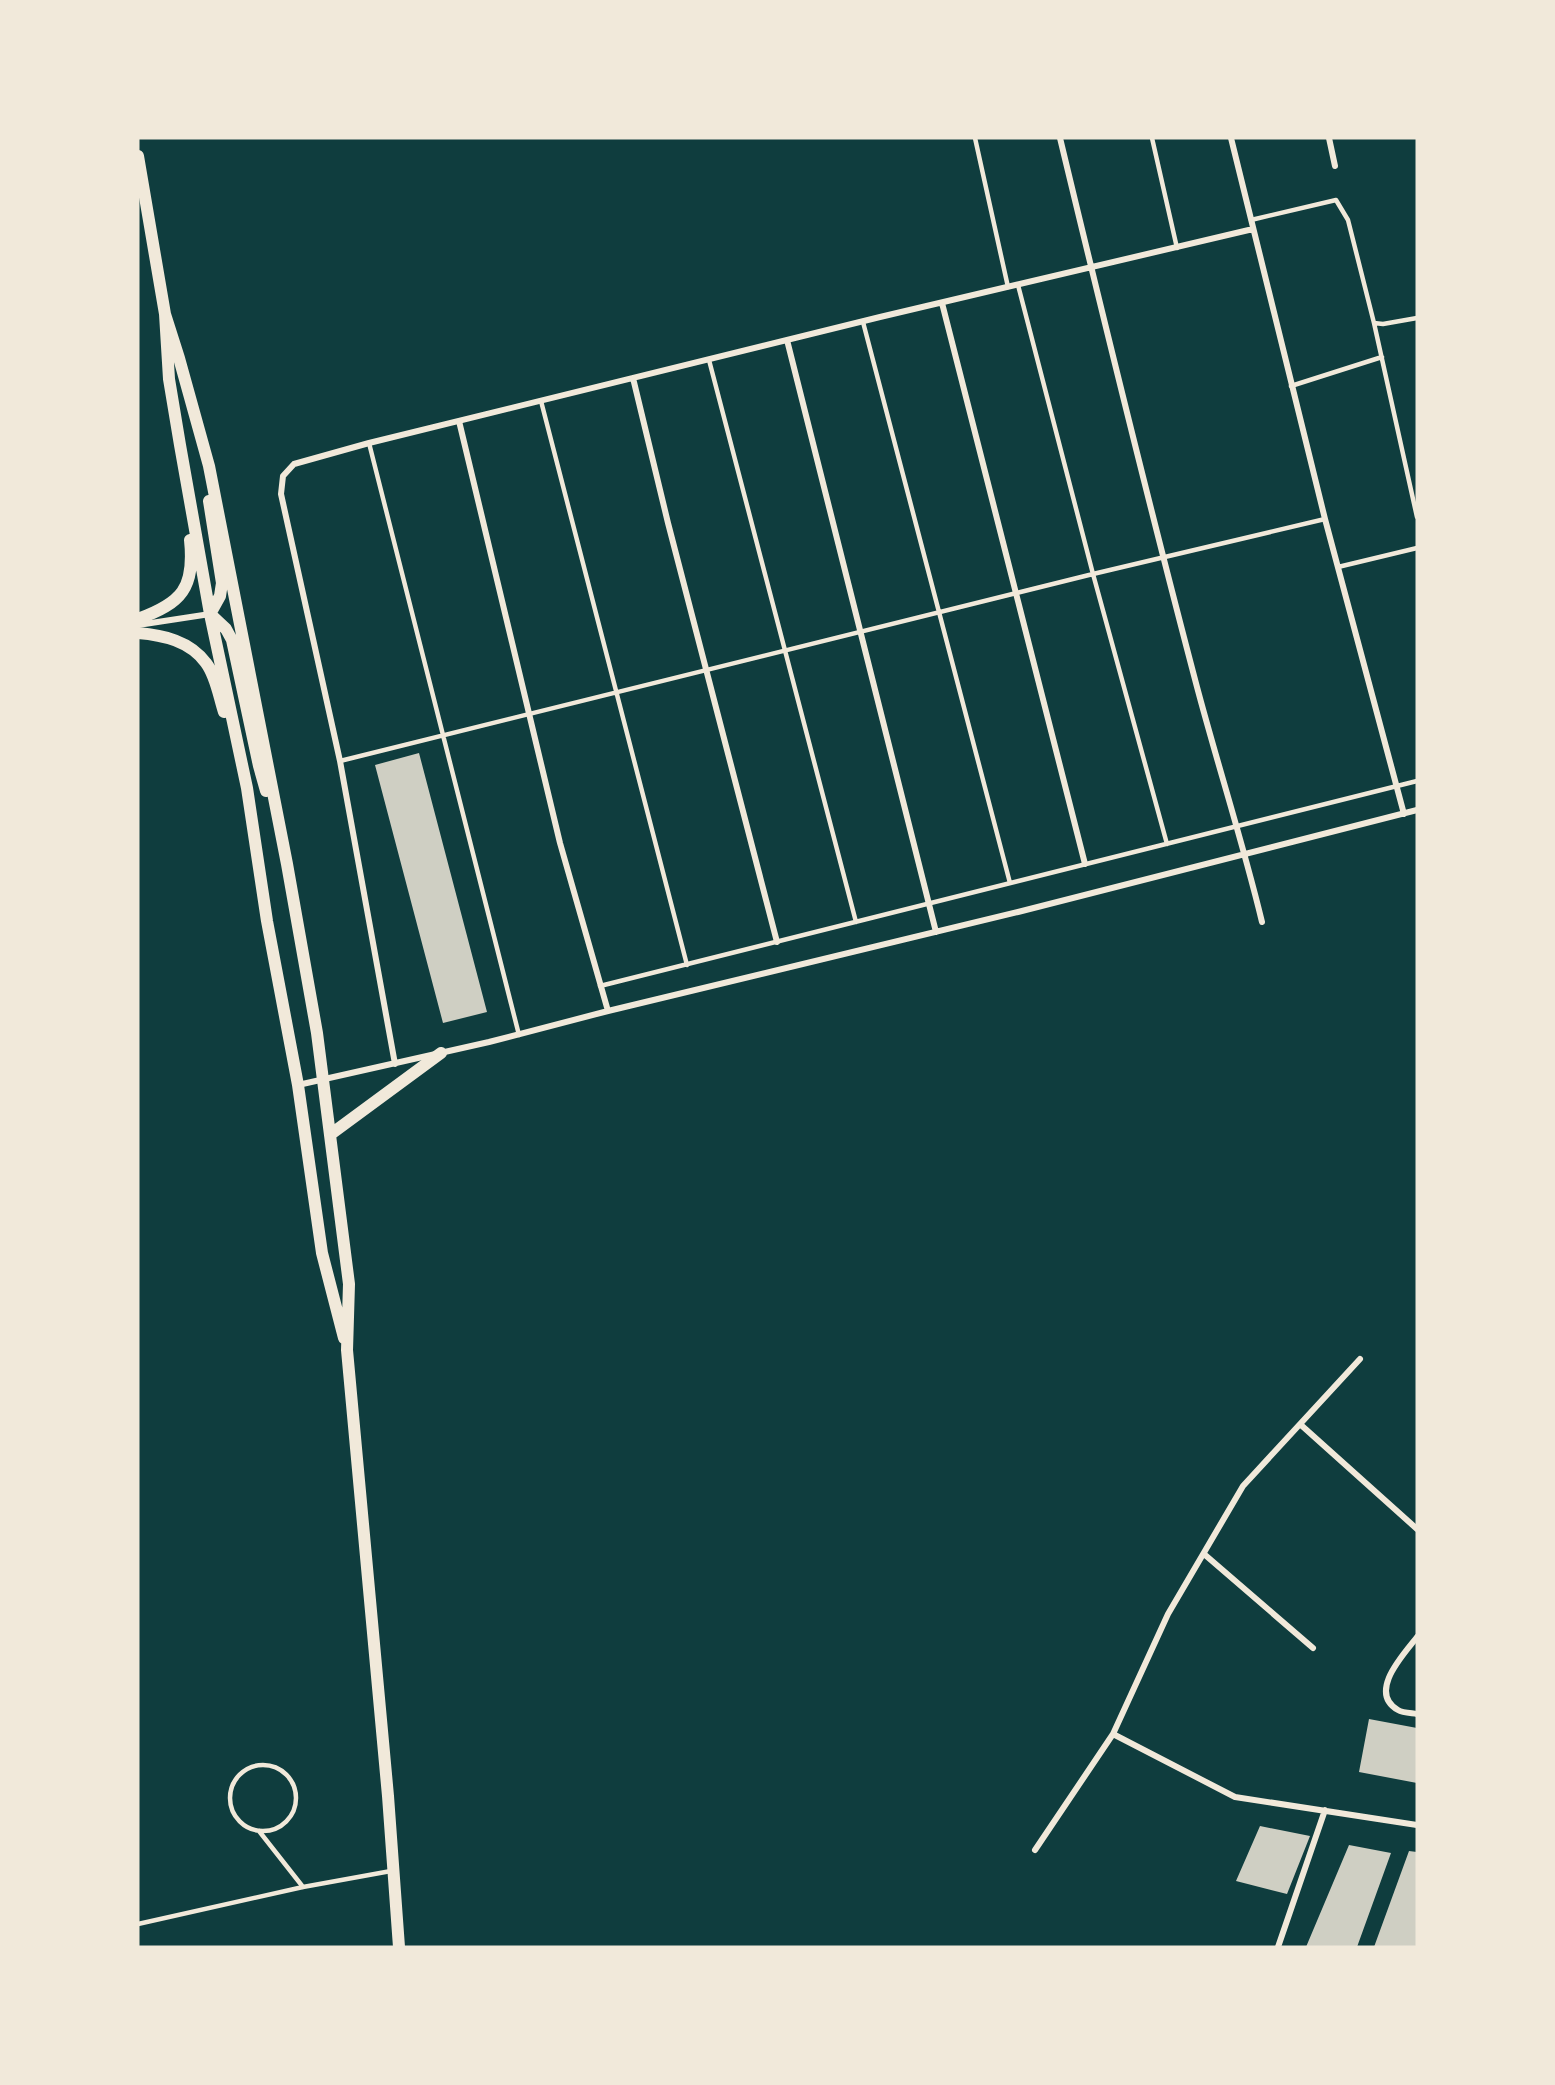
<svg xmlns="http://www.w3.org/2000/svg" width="1555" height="2085" font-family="Poppins,sans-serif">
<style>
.building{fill:#cfcfc3}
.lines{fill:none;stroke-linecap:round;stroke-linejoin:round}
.service{stroke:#f1e9da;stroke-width:4.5}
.minor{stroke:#f1e9da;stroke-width:6}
.secondary{stroke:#f1e9da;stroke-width:12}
</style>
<rect width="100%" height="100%" fill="#0f3d3e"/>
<path class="building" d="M419,753L487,1012L443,1023L375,765Z
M1369,1719L1417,1728V1783L1359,1772Z
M1260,1826L1310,1836L1287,1894L1236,1881Z
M1349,1845L1391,1853L1357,1947H1306Z
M1409,1851L1417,1852V1947H1374Z"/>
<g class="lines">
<path class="service" d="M975,138L1008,287
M1152,138L1177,248
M1251,220L1336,200L1348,220L1374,323L1383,324L1417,318
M1018,285L1093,574L1167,844
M863,322L1010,883
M1374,323L1417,517
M709,360L856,922
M1291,386L1382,357
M541,401L687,965
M369,443L519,1035
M1338,567L1417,548
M340,761L1093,574L1325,519
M600,986L1417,781
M230 1798a33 33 0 1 1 66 0a33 33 0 1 1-66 0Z
M259,1831L303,1887
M138,1924L303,1887L391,1871"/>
<path class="minor" d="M1060,138C1104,321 1149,505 1197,687C1218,766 1243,843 1262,922
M1231,138L1325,519L1404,814
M1329,138L1335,166
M942,303L1085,864
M787,340L936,932
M633,378L668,523L777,942
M459,421L560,843L608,1011
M138,625L210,614
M395,1064L340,761L281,494L283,476L294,464L369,443L880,317L1253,229
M298,1085L489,1042L608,1011L1018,912L1417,810
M1301,1425L1417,1529
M1204,1554L1313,1648
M1417,1637C1404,1654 1367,1692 1398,1710C1403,1713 1411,1713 1417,1714
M1113,1734L1235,1797L1417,1825
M1035,1850L1113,1734L1168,1614L1243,1486L1360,1359
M1278,1947L1325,1810"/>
<path class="secondary" d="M138,156L165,314L169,379L180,445L210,614L247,788L267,921L298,1085L322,1253L344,1338
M165,314L179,358L209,466L287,864L317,1033L349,1284L347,1350L388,1796L399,1947
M209,501L222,583L220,596L210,614L226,629L232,640L259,766L266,791
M138,619C182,603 195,588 190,540
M138,633C163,635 190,641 206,663C216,676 219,697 224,712
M331,1134L441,1053"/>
</g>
<rect width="1555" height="2085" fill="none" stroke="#f1e9da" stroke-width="279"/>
</svg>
